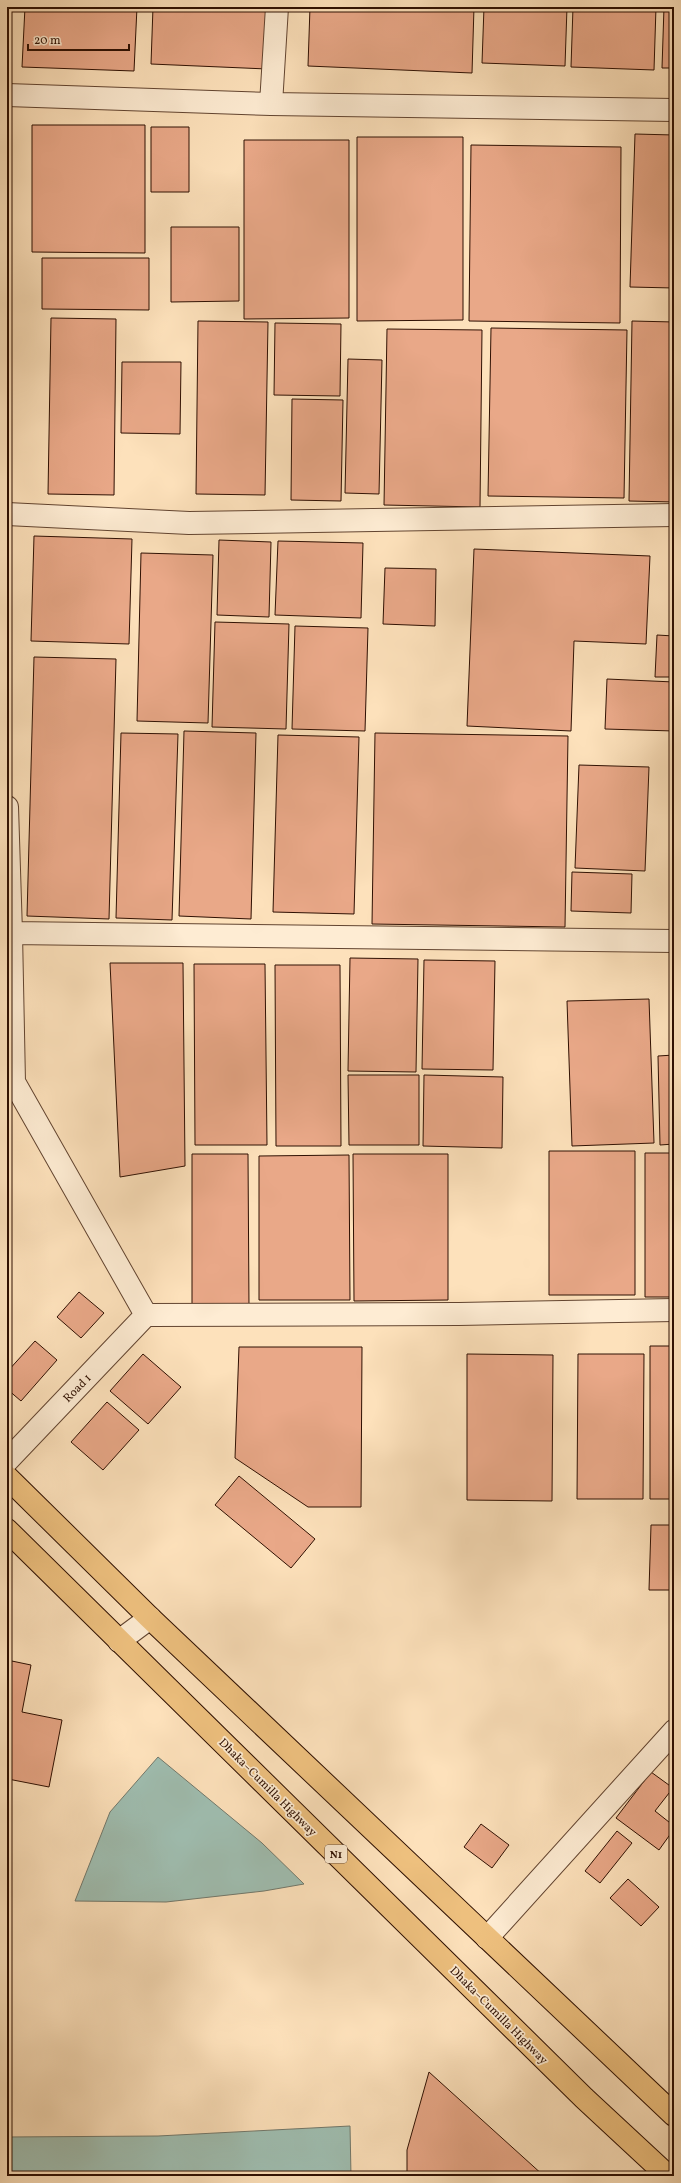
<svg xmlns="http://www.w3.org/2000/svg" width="681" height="2183" font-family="Vollkorn,serif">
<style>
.water{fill:#9fbeb1;stroke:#72786b}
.building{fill:#e9a888;stroke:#2f1002}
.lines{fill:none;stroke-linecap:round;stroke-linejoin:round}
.minor-casing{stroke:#624430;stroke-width:24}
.trunk-casing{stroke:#2f1002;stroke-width:24}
.minor{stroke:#feecd3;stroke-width:22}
.trunk{stroke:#eec07e;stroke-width:22}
.labels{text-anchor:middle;stroke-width:3.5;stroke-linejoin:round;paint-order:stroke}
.shield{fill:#feecd3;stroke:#6d5241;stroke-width:1}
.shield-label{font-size:11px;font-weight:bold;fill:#2f1002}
.street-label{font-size:12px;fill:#2f1002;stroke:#feecd3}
</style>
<rect width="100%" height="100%" fill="#fde1bb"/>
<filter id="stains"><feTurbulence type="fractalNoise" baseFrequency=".005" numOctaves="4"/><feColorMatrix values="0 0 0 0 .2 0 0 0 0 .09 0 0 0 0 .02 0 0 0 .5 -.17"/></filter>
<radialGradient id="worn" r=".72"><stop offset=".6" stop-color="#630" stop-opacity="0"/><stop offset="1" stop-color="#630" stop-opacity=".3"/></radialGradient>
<path class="water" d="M158,1757L262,1843L304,1884L264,1891L166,1902L75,1901L110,1812Z
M350,2126L351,2176H7V2137L158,2136Z"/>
<path class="building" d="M25,7H137L134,71L22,67Z
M153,7H269L267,69L151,64Z
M310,7H474L472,73L308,66Z
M484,7H567L565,66L482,63Z
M573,7H656L654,70L571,67Z
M664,7H674V68H662Z
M32,125H145V253L32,252Z
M151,127H189V192H151Z
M635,134L674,135V288L630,287Z
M357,137H463V320L357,321Z
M244,140H349V318L244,319Z
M471,145L621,147L620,323L469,321Z
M171,227H239V301L171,302Z
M42,258H149V310L42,309Z
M51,318L116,319L114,495L48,494Z
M198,321L268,322L265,495L196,494Z
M632,321L674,322V502L629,501Z
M275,323L341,324L340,396L274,395Z
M491,328L627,330L624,498L488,496Z
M387,329L482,330L480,507L384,505Z
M348,359L382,360L379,494L345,493Z
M122,362H181L180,434L121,433Z
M292,399L343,400L341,501L291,500Z
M34,536L132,539L129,644L31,641Z
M219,540L271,542L269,617L217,615Z
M278,541L363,543L361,618L275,615Z
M474,549L650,556L646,644L574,641L571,731L467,726Z
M141,553L213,555L208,723L137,721Z
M385,568L436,569L435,626L383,624Z
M215,622L289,624L286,729L212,727Z
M295,626L368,628L365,731L292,729Z
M657,635L674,636V677H655Z
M34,657L116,659L109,919L27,916Z
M607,679L674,682V731L605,729Z
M184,731L256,733L251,919L179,916Z
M121,733L178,734L172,920L116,918Z
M375,733L568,736L565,927L372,924Z
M278,735L359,737L354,914L273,912Z
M579,765L649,767L645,871L575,868Z
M572,872L632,874L631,913L571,911Z
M350,958L418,959L416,1072L348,1071Z
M424,960L495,961L493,1070L422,1069Z
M110,963H183L185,1166L120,1177Z
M194,964H265L267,1145H195Z
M275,965H340L341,1146H276Z
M649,999L654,1143L572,1146L567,1001Z
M674,1055V1144L660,1145L658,1056Z
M348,1075H419V1145H349Z
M424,1075L503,1077L502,1148L423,1146Z
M549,1151H635V1295H549Z
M645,1153H674V1297H645Z
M192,1154H248L249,1308H192Z
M353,1154H448V1300L354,1301Z
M349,1155L350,1300H259V1156Z
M79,1292L104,1313L81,1338L57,1317Z
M35,1341L57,1360L21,1401L7,1389V1372Z
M650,1346H674V1499H650Z
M239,1347H362L361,1507H308L235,1458Z
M143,1354L181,1387L148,1424L110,1391Z
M467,1354L553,1355L552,1501L467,1500Z
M578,1354H644L643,1499H577Z
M107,1402L139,1430L103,1470L71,1442Z
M239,1476L315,1539L291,1568L215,1505Z
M651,1525H674V1590H649Z
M7,1660L31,1665L22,1712L62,1720L49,1787L8,1779L7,1784Z
M651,1772L673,1788L655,1811L674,1826V1829L659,1850L616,1818Z
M481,1824L509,1845L492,1868L464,1847Z
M617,1831L632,1843L600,1883L585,1871Z
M628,1879L659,1907L641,1926L610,1898Z
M429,2072L544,2176H407V2150Z"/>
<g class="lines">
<g class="minor-casing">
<path id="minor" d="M7,95L271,104L674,110
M271,104L277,7
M7,514L189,523L674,515
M7,807L11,933
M674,941L11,933L14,1082L146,1315L459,1314L674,1310
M7,1461L146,1315
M119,1641L150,1618
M487,1938L674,1731"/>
</g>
<g class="trunk-casing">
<path id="trunk" d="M7,1477L150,1618L674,2115
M7,1530L584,2098L668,2176"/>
</g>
<use href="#minor" class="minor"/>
<use href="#trunk" class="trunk"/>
</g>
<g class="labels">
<rect class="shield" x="325" y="1845" width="22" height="18" rx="3"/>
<g class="shield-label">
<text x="336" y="1858">N1</text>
</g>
<g class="street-label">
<text transform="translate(77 1388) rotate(-46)" y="4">Road 1</text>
<text transform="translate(268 1787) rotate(45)" y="4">Dhaka–Cumilla Highway</text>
<text transform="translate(499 2015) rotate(45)" y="4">Dhaka–Cumilla Highway</text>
</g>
</g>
<rect width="681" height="2183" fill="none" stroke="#fde1bb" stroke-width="24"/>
<rect x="8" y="8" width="665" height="2167" fill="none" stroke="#2f1002" stroke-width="2"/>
<rect x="12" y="12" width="657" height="2159" fill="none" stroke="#2f1002"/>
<path d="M28 44v6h101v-6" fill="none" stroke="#2f1002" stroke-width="2"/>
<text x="34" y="44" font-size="12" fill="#2f1002" stroke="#feecd3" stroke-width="3" paint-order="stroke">20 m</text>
<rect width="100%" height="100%" filter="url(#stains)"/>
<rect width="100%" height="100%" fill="url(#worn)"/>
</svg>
